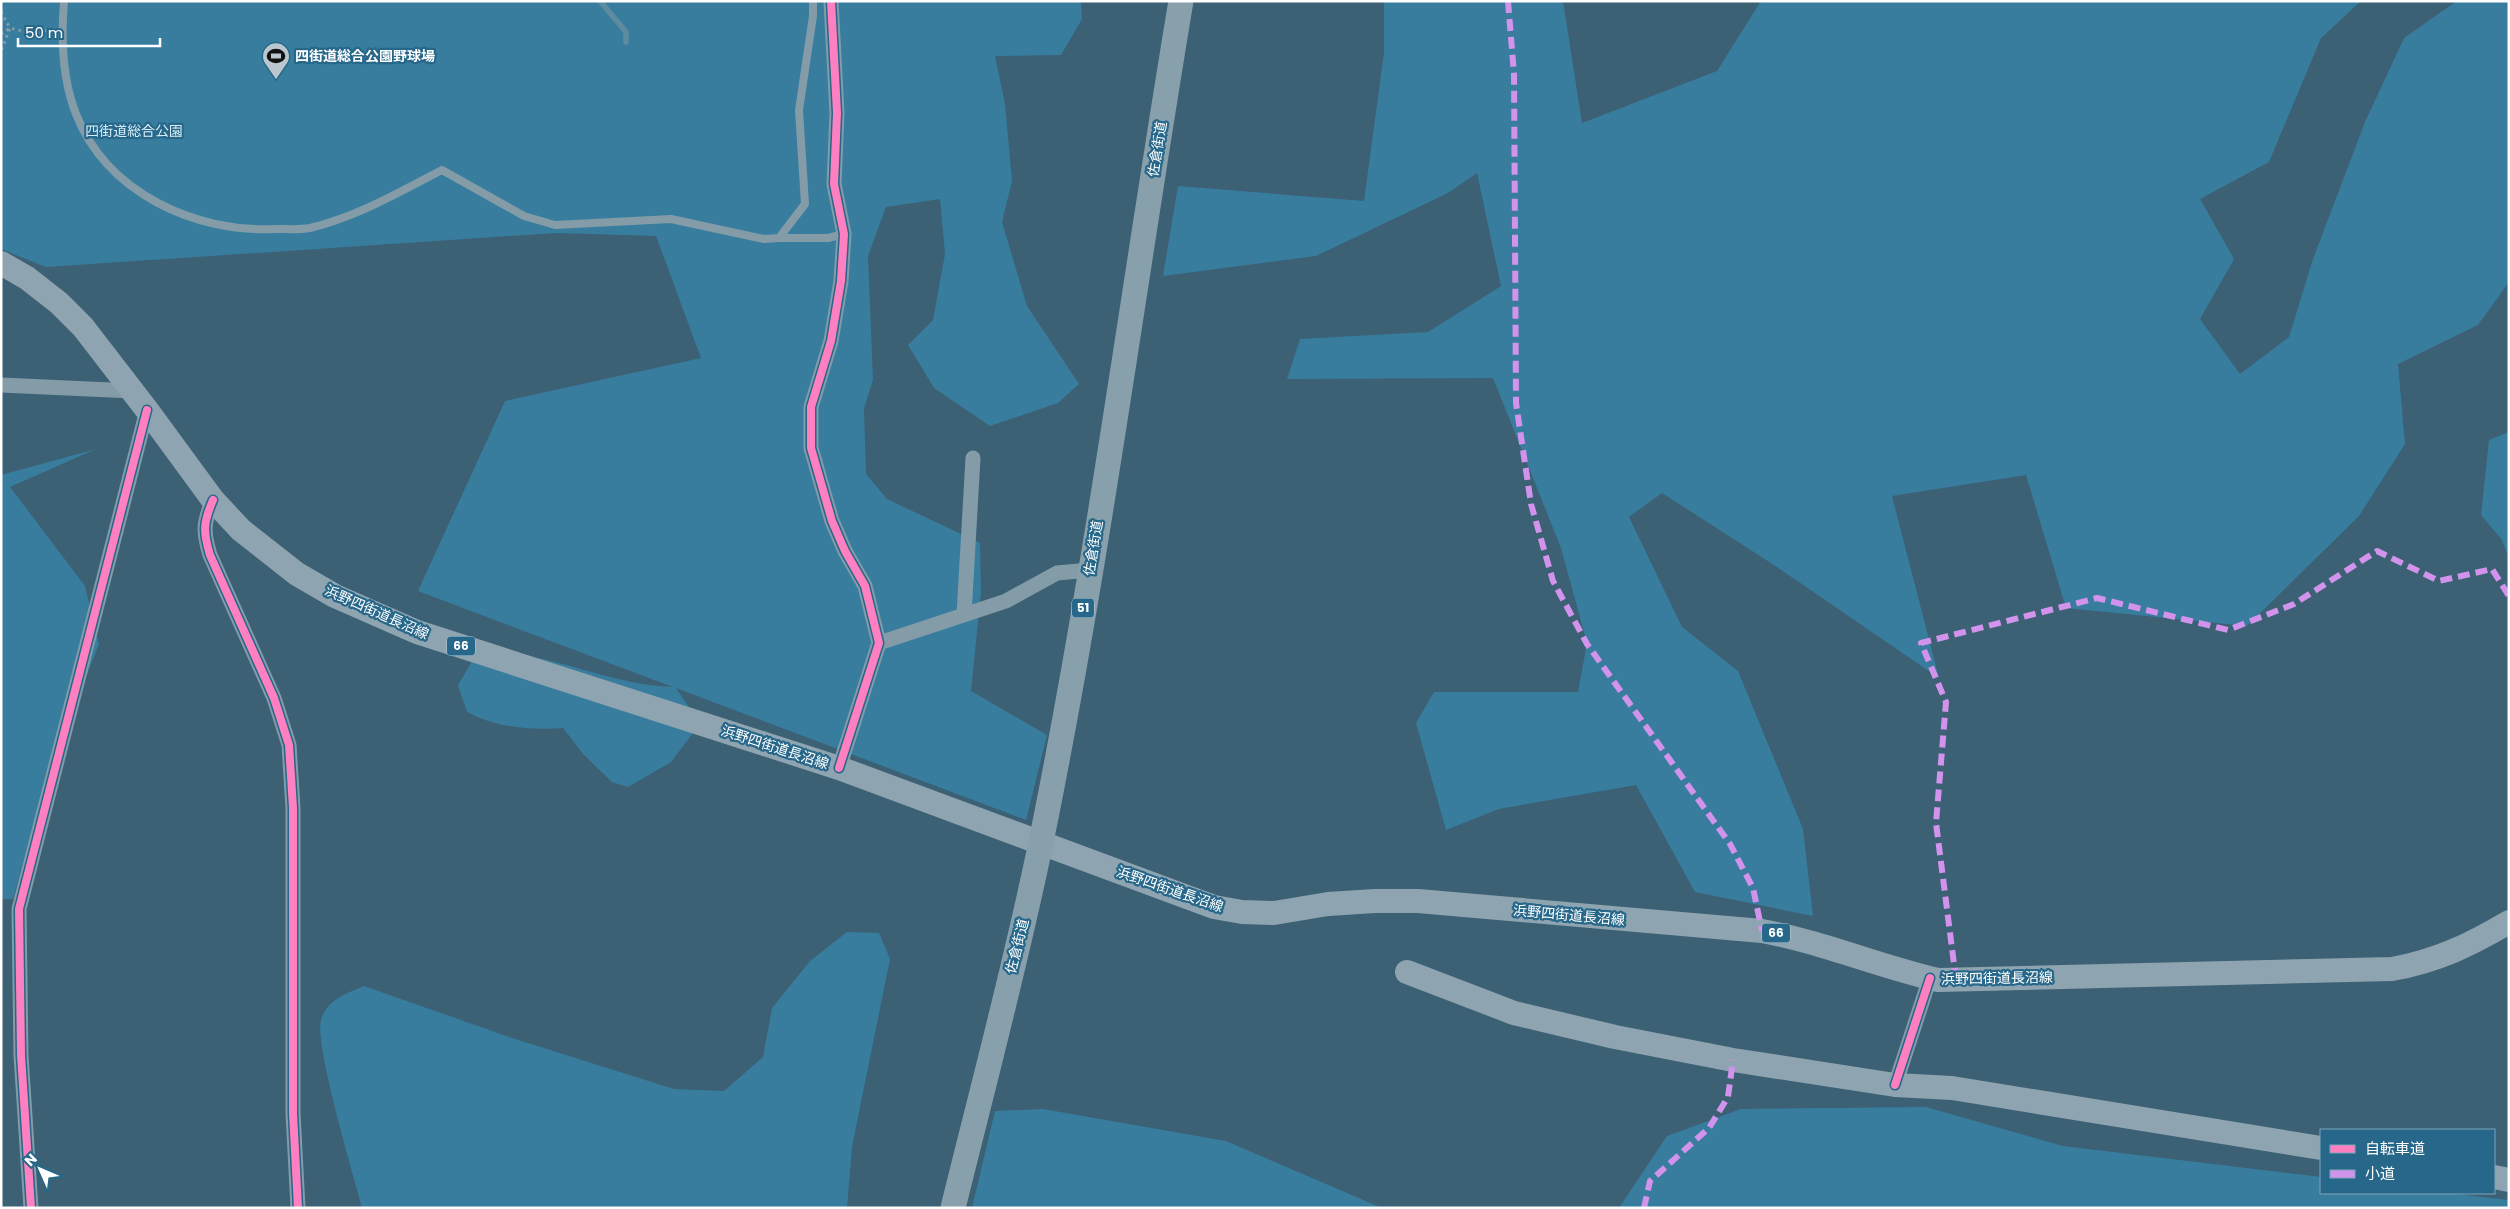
<svg xmlns="http://www.w3.org/2000/svg" width="2510" height="1209" font-family="Poppins,'Noto Sans JP',sans-serif">
<style>
.green{fill:#387d9e}
.lines{fill:none;stroke-linecap:round;stroke-linejoin:round}
.stream{stroke:#5f8ba1;stroke-width:5.5}
.path{stroke:#839ca8;stroke-width:3;stroke-dasharray:2.5 4;stroke-linecap:butt}
.service{stroke:#839ca8;stroke-width:8}
.minor{stroke:#839ca8;stroke-width:15}
.primary{stroke:#8ea4b0;stroke-width:24}
.trunk{stroke:#88a0ac;stroke-width:25}
.quiet{stroke:#d193ec;stroke-width:6;stroke-dasharray:12 6;stroke-linecap:butt}
.cycleway-casing{stroke:#26678a;stroke-width:11}
.cycleway{stroke:#ff80c0;stroke-width:8}
.labels{text-anchor:middle;stroke-width:4.5;stroke-linejoin:round;paint-order:stroke}
.shield{fill:#26678a;stroke:#bed1dc;stroke-width:1}
.shield-label{font-size:12px;font-weight:bold;fill:#fff}
.poi-label{font-size:14px;font-weight:bold;fill:#fff;stroke:#26678a;text-anchor:start}
.park-label{font-size:14px;fill:#d7edf7;stroke:#26678a}
.street-label{font-size:14px;fill:#fff;stroke:#26678a}
</style>
<rect width="100%" height="100%" fill="#3c6074"/>
<path class="green" d="M1,1H1081L1082,19L1061,55L995,56L1005,104L1012,181L1002,222L1027,306L1079,384L1058,403L990,426L934,388L908,345L933,320L945,254L940,199L886,207L868,256L873,380L864,408L866,474L887,499L980,543L981,593L971,691L1047,735L1026,820L676,688L689,707L693,733L671,762L628,787L612,782L584,755L563,728C530,730 497,728 467,712L458,685L477,653C487,653 498,652 508,653C564,659 615,685 673,687L418,591L505,401L701,358L656,236L556,233L46,267L1,249Z
M1384,1H1563L1582,123L1717,71L1761,1H2361L2321,38L2269,162L2200,199L2234,259L2200,319L2240,374L2289,337L2313,259L2365,122L2404,38L2457,1H2509V282L2478,325L2398,364L2405,444L2359,516L2247,626L2066,608L2026,475L1892,496L1939,678L1777,567L1662,493L1629,517L1682,627L1738,671L1803,829L1813,916L1695,892L1636,785L1499,809L1446,830L1416,723L1434,692H1578L1587,643L1561,548L1493,378L1287,379L1300,339L1428,332L1501,286L1477,173L1448,193L1316,256L1163,276L1178,186L1364,201L1384,53Z
M2509,432V558L2502,540L2481,515L2489,440Z
M96,449L10,487L85,586L99,644L48,774L13,899H1V475Z
M847,932L879,933L890,959L852,1147L847,1208H362C354,1176 314,1044 321,1020C327,999 346,994 364,986L512,1038L674,1089L724,1091L763,1057L772,1008L810,961Z
M1926,1107L2063,1146L2321,1177V1193H2448L2509,1200V1208H1619L1667,1136L1741,1109Z
M1043,1109L1226,1141L1382,1208H972L995,1111Z"/>
<g class="lines">
<path class="stream" d="M600,1L626,32V42"/>
<path class="path" d="M1,12L10,28L1,51
M1,34L10,28L34,34L50,29"/>
<path class="service" d="M64,1C61,38 62,79 76,114C107,193 195,233 276,229C287,229 299,230 310,228C357,217 399,192 442,170L524,216L555,225L671,219L764,239L779,238L805,204L799,110L813,16V1
M779,238H828L844,234"/>
<path class="minor" d="M831,1L837,113L834,184L844,234L841,281L831,341L811,407V448L832,521L845,551L865,586L879,643L839,768
M1,385L133,391
M213,500C203,523 203,532 210,555L274,698L289,745L293,808V1113L298,1208
M964,615L973,458
M879,643L1006,601L1057,573L1090,570
M1895,1085L1930,978
M31,1208L21,1055L19,909L147,410"/>
<path class="primary" d="M1,263L27,278L59,303L83,327L147,410L213,500L241,530L297,574L335,596L417,632L839,768L1214,907L1242,912L1274,913L1328,904L1375,901H1418L1762,931C1822,942 1878,966 1938,980L2392,969C2437,961 2470,945 2509,922
M1407,972L1514,1013L1615,1037L1733,1060L1895,1085L1952,1088L2321,1148
M2494,1177L2509,1180"/>
<path class="trunk" d="M953,1208C983,1086 1016,964 1041,842C1098,563 1134,281 1181,1"/>
<path class="quiet" d="M1508,1L1514,74L1516,403L1531,504L1553,581L1587,644L1730,844L1753,888L1762,931
M1956,980L1936,823L1946,702L1921,643L2097,598L2228,630L2294,604L2377,551L2439,581L2492,569L2509,596
M1644,1208L1650,1181L1709,1128L1728,1097L1733,1060"/>
<g class="cycleway-casing">
<path id="cycleway" d="M831,1L837,113L834,184L844,234L841,281L831,341L811,407V448L832,521L845,551L865,586L879,643L839,768
M213,500C203,523 203,532 210,555L274,698L289,745L293,808V1113L298,1208
M1895,1085L1930,978
M31,1208L21,1055L19,909L147,410"/>
</g>
<use href="#cycleway" class="cycleway"/>
</g>
<defs>
<g id="stadium-pin" transform="scale(1.4375)"><path d="M0 17L-7.5 6A9.5 9.5 0 1 1 7.5 6Z" fill="#bbc7ce" stroke="#26678a"/><path d="M0-5a6.5 5 0 1 0 0 10a6.5 5 0 1 0 0-10ZM-3.5-1.8h7v3.6h-7Z" fill="#111"/></g>
</defs>
<g fill-rule="evenodd">
<use href="#stadium-pin" x="276" y="56"/>
</g>
<g class="labels">
<g class="shield">
<rect x="1072" y="598.5" width="22" height="19" rx="4"/>
<rect x="447" y="636.5" width="28" height="19" rx="4"/>
<rect x="1762" y="923.5" width="28" height="19" rx="4"/>
</g>
<g class="shield-label">
<text x="1083" y="612">51</text>
<text x="461" y="650">66</text>
<text x="1776" y="937">66</text>
</g>
<g class="poi-label">
<text x="295" y="61">四街道総合公園野球場</text>
</g>
<g class="park-label">
<text x="134" y="136">四街道総合公園</text>
</g>
<g class="street-label">
<text transform="translate(1157 149) rotate(-81)" y="5">佐倉街道</text>
<text transform="translate(1093 548) rotate(-81)" y="5">佐倉街道</text>
<text transform="translate(377 612) rotate(24)" y="5">浜野四街道長沼線</text>
<text transform="translate(775 747) rotate(18)" y="5">浜野四街道長沼線</text>
<text transform="translate(1170 889) rotate(19)" y="5">浜野四街道長沼線</text>
<text transform="translate(1569 915) rotate(5)" y="5">浜野四街道長沼線</text>
<text transform="translate(1017 946) rotate(-76)" y="5">佐倉街道</text>
<text transform="translate(1997 978) rotate(-1)" y="5">浜野四街道長沼線</text>
</g>
</g>
<rect width="2510" height="1209" fill="none" stroke="#ffffff" stroke-width="5"/>
<rect x="2320" y="1129" width="175" height="65" fill="#26678a" stroke="#7da4b9"/>
<rect x="2330" y="1145" width="25" height="8" fill="#ff80c0" stroke="#7da4b9"/>
<text x="2365" y="1154" font-size="15" fill="#ffffff">自転車道</text>
<rect x="2330" y="1170" width="25" height="8" fill="#d193ec" stroke="#7da4b9"/>
<text x="2365" y="1179" font-size="15" fill="#ffffff">小道</text>
<g transform="translate(40 1169) rotate(315)" stroke="#26678a" stroke-width="4" paint-order="stroke">
<path d="M0-4L9 19L0 12L-9 19Z" fill="#ffffff"/>
<text y="-8" font-size="14" font-weight="bold" text-anchor="middle" fill="#ffffff">N</text>
</g>
<path d="M18 38v8h142v-8" fill="none" stroke="#ffffff" stroke-width="2.5"/>
<text x="25" y="38" font-size="15" fill="#ffffff" stroke="#26678a" stroke-width="4" paint-order="stroke">50 m</text>
</svg>
